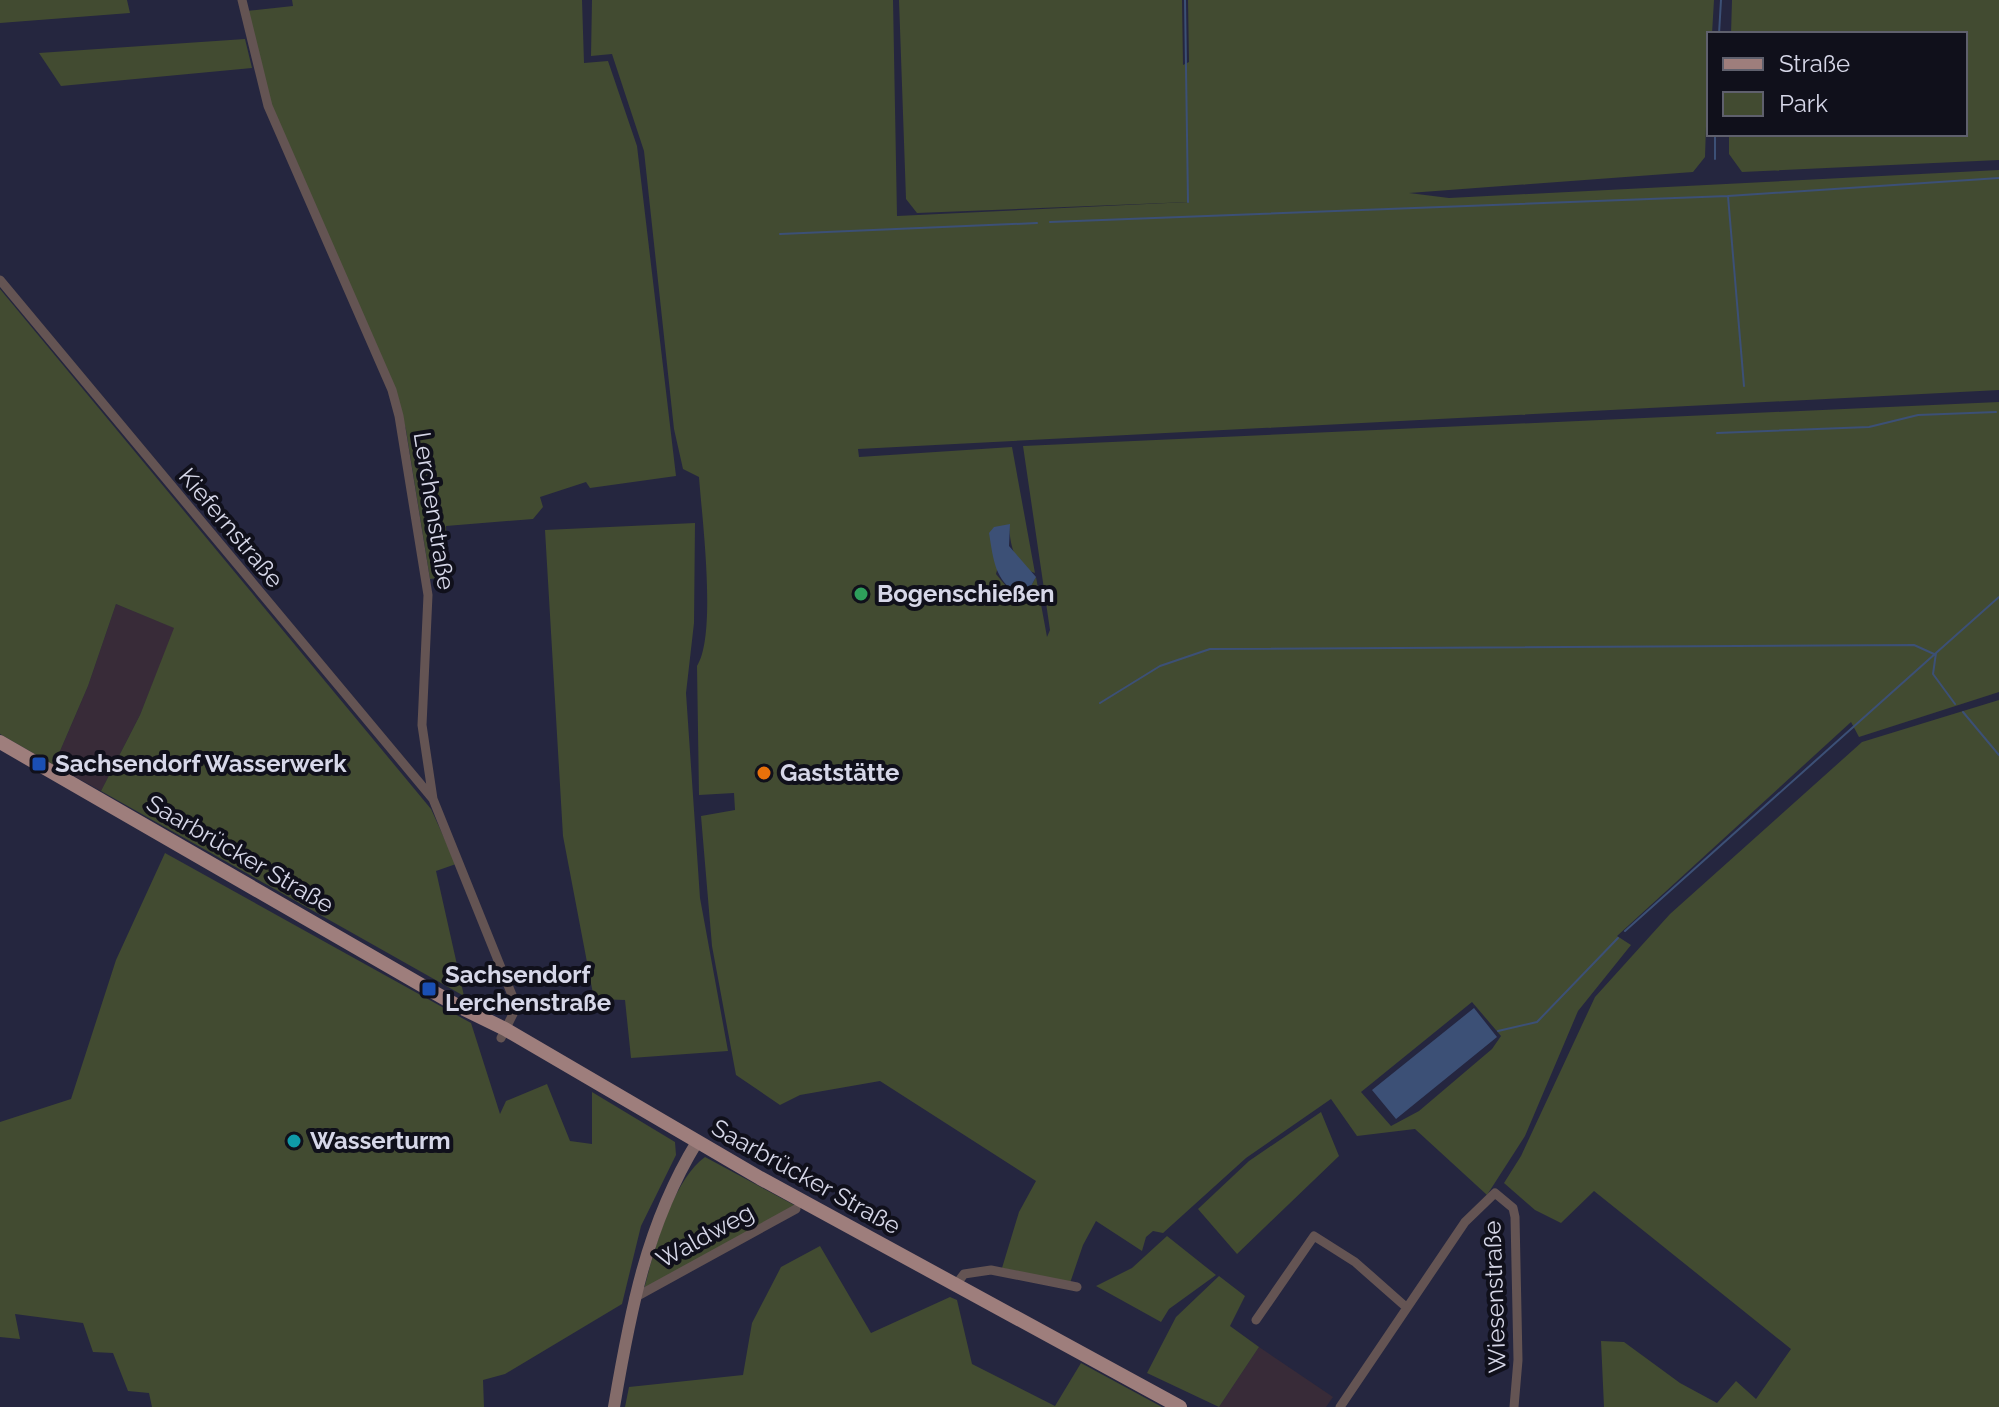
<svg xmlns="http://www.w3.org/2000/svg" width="1999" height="1407" font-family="Raleway,sans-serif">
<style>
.commercial{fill:#382b38}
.green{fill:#424b31;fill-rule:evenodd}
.water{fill:#3c5076}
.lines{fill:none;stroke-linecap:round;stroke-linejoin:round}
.stream{stroke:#3c5076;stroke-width:2}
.minor{stroke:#645453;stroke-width:9}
.secondary{stroke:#846c6a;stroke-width:12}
.primary{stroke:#9e7e7c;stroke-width:14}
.leisure-dot{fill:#2e9e5b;stroke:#10101b;stroke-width:3}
.transit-dot{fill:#1a4fb4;stroke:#10101b;stroke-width:3}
.food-dot{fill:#e8710a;stroke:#10101b;stroke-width:3}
.culture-dot{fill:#0f9aa8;stroke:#10101b;stroke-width:3}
.labels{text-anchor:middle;stroke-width:8;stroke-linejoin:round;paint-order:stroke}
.street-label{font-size:24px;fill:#d6d7e8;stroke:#10101b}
.poi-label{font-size:24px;font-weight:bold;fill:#d6d7e8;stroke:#10101b;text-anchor:start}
</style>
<rect width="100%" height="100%" fill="#25263f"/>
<path class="commercial" d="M116,604L175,628L140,715L101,791L54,765L88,686Z
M1259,1347L1333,1397L1326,1407H1219Z"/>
<path class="green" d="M0,0H127L130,13L0,23Z
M292,0H582L584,63L608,61L637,146L676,476L590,488L586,482L540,497L543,507L533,519L446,526L448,577L430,579L406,430L395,390L271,106L246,11L293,6Z
M592,0H893L897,216L1189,202L917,213L906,199L899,0H1182L1183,65L1189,62L1188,0H1714L1712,34H1709L1705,157L1693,172L1409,193L1449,198L1999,170V390L858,449L859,457L1012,447L1035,573C1013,566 1010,543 1009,524L996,574L1010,591L1025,597L1036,577L1047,637L1050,630L1023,446L1999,402V692L1859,737L1851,722L1617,936L1631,945L1578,1011L1525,1136L1487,1195L1415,1129L1357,1136L1331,1099L1246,1158L1163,1233L1153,1231L1146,1237L1142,1251L1096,1221L1083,1245L1070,1283L1002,1268L1019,1212L1036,1181L880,1081L800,1095L780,1105L736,1075L712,946L701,816L735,810L734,793L699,795L697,666C717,635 702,518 699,477L683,469L674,429L644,151L612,54L591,56ZM1472,1002L1501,1036L1492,1049L1419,1111L1391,1126L1361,1092Z
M1732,0H1999V160L1742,172L1729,154V134H1965V34H1731Z
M245,39L252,68L61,86L39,53Z
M0,289L431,809L456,864L436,871L464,996L101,791L140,715L174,628L116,604L88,686L54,765L0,734Z
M695,523L694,623L686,693L700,898L728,1051L631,1058L625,1000L594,999L563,836L545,530Z
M1999,700V1407H1604L1601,1341L1624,1342L1680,1383L1717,1403L1736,1381L1756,1399L1791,1349L1594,1191L1561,1223L1535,1210L1504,1183L1521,1156L1595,997L1670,914L1862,742Z
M165,853L471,1023L500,1114L506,1101L547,1084L570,1141L592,1144V1092L675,1142L676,1155L641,1226L622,1304L505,1374L483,1380L484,1407H152L149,1393L128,1391L113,1353L93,1352L83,1323L15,1314L20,1339L0,1337V1122L71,1099L116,960Z
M1321,1112L1339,1156L1237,1254L1198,1209L1249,1161Z
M705,1157L796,1206L644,1289C654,1251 672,1181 705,1157Z
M1167,1236L1216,1275L1169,1309L1161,1322L1096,1286L1132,1268Z
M820,1246L871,1333L950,1297L957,1300L972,1364L1055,1406L1081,1363L1162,1407H625L629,1387L743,1375L752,1323L781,1267Z
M1219,1276L1245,1296L1230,1326L1259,1347L1219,1407L1147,1373L1176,1317Z"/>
<path class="water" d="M1010,524L1009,546L1036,577L1025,597C995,584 994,563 989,533L994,527Z
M1474,1008L1497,1037L1396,1119L1372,1090Z"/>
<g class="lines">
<path class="stream" d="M1185,0L1188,202
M1719,34L1721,0
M1715,159V134
M1728,196L1744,386
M1050,222L1728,196L1999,178
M780,234L1037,223
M1717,433L1869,427L1918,415L1996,412
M1100,703L1160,666L1210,649L1914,645L1934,654
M1955,704L1933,674L1936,653L1999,597
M1963,712L1999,755
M1625,931L1936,653
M1498,1031L1537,1022L1618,938"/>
<path class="minor" d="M242,0L268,106L392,390L399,416L428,595L422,725L433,799L514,1000L515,1010L501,1038
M0,280L433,799
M955,1286L964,1274L991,1270L1077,1287
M634,1298L796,1209
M1256,1320L1314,1236L1355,1262L1406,1307
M1340,1407L1465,1222L1495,1193L1513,1208L1515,1217L1518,1360L1514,1407"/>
<path class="secondary" d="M614,1407C630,1313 646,1225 697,1142"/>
<path class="primary" d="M0,742L456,1005L505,1029L760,1178L1180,1407"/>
</g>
<circle class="leisure-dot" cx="861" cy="594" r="8"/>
<g class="transit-dot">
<rect x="31" y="756" width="16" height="16" rx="4"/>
<rect x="421" y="981" width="16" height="16" rx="4"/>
</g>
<circle class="food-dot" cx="764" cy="773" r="8"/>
<circle class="culture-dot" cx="294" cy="1141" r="8"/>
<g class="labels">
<g class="street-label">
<text transform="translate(434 511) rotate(81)" y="8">Lerchenstraße</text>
<text transform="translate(231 528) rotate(50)" y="8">Kiefernstraße</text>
<text transform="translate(240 854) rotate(30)" y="8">Saarbrücker Straße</text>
<text transform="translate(806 1177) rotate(29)" y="8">Saarbrücker Straße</text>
<text transform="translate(705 1236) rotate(-29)" y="8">Waldweg</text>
<text transform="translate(1495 1297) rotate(-92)" y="8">Wiesenstraße</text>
</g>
<g class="poi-label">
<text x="877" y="602">Bogenschießen</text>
<text x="55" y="772">Sachsendorf Wasserwerk</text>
<text x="780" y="781">Gaststätte</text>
<text x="445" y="983">Sachsendorf<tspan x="445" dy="28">Lerchenstraße</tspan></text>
<text x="310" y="1149">Wasserturm</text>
</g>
</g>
<rect x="1707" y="32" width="260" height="104" fill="#10101b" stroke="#5f606d" stroke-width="2"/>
<rect x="1723" y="58" width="40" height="12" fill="#9e7e7c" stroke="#5f606d" stroke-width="2"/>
<text x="1779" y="72" font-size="24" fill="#d6d7e8">Straße</text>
<rect x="1723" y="92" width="40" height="24" fill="#424b31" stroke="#5f606d" stroke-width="2"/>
<text x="1779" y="112" font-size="24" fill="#d6d7e8">Park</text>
</svg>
